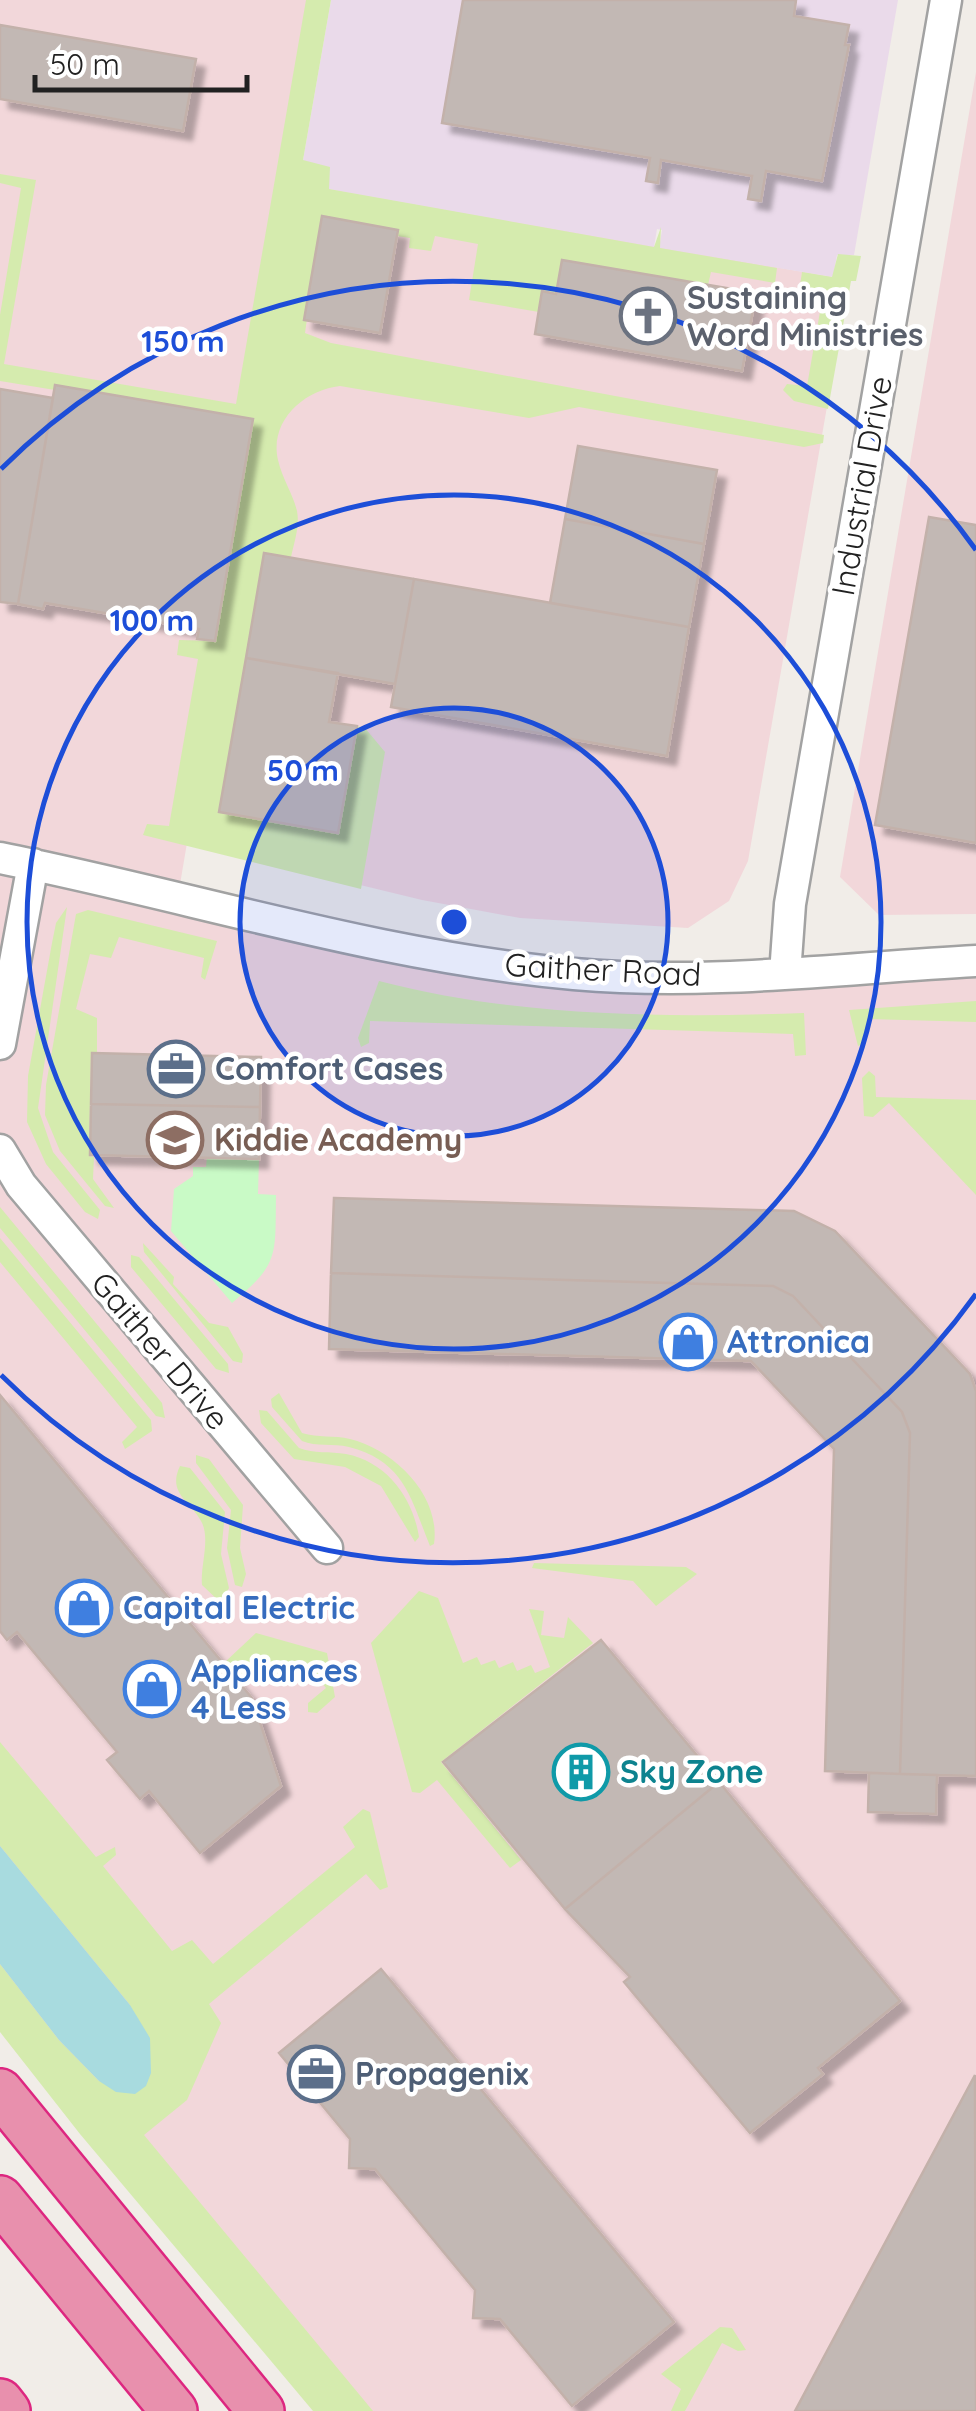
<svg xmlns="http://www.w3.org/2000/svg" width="976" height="2411" font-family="Quicksand,sans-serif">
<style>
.commercial{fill:#f2d7da}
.industrial{fill:#eadaea}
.grass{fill:#d5ebae}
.park{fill:#c9fac6}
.water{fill:#a8dbdf}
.building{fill:#c2b8b4;stroke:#c3b1aa;stroke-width:2.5;filter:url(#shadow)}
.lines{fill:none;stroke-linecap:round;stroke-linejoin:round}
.minor-casing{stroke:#a2a2a2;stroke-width:35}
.highway-casing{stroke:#dd2780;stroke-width:50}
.minor{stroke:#fff;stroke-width:30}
.highway{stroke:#e890ad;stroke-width:45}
.ring{fill:none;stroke:#1d4ed8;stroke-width:5}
.labels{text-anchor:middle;stroke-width:9;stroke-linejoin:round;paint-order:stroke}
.worship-label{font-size:32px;font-weight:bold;fill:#5b616d;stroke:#fff;text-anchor:start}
.street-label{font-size:32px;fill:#212121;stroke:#fff}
.service-label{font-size:32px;font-weight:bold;fill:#4e5e75;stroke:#fff;text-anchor:start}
.education-label{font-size:32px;font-weight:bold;fill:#785e54;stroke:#fff;text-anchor:start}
.shop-label{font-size:32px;font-weight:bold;fill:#366cbe;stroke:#fff;text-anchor:start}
.culture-label{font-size:32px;font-weight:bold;fill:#0d838f;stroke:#fff;text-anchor:start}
.centre{fill:#1d4ed8;stroke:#fff;stroke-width:5}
.ring-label{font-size:30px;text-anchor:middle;font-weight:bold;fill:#1d4ed8;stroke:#fff;stroke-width:9;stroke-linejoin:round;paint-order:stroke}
</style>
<defs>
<filter id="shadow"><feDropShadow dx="9" dy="9" stdDeviation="2.5" flood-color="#0004"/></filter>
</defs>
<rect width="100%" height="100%" fill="#f1ede8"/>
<path class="commercial" d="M0,0H319L288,182L849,280L748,861L729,901L688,928L520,918L422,900L187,843L177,902L497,972L976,969V2411H322L0,2022Z
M976,72V914L879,915L840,877Z"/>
<path class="industrial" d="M331,0H898L854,255H837L833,277L659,248L662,230L657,229L654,247L328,189L303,160Z"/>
<path class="grass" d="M306,0H331L303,160L330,167L329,189L654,247L661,227L660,248L777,268L775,283L711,272L708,285L563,260L556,294L542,292L539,312L469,300L478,244L435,236L431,251L409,248L410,238L397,236L398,230L322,216L305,333L331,343L824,435L823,443L804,447L579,407L529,418L340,386C304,390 269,421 278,460C282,478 293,494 297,511C300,526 294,543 291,557L264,553L219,811L357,726L365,728L385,752L361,889L143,835L147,824L169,826L198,659L177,655L179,640L215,641L253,419L56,385L55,390L0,381V315L21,188L0,183V174L36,180L4,364L236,404Z
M838,254L861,256L856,281H851L828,409L794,401L783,390L787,384L807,386L821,306L798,299L802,272L832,277Z
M67,907L38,1108L53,1152L100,1210L98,1219L85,1212L46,1164L27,1122L28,1076L52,943L56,923Z
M88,910L217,941L205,980L201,977L204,958L119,937L111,958L90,954L76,1009L97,1018V1052L91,1053L89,1156L94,1157L93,1179L114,1208L105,1206L60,1151L45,1115L46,1085L76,914Z
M379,981C518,1017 661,1018 804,1013L806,1055L795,1056L793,1034L370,1021L369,1043L361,1047L358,1038Z
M976,1001V1022L868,1019L866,1043L858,1046L849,1010Z
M869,1071L875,1076L876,1097L976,1100V1195L889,1103L873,1117L864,1116L862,1078Z
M0,1207L162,1403L165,1418L156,1416L0,1228Z
M0,1238L151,1420L152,1431L125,1449L122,1442L137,1427L0,1262Z
M143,1243L174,1277L173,1284L209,1323L228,1327L243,1354L242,1363L233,1361L144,1252Z
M131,1255L139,1257L228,1364L229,1373L216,1369L131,1267Z
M279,1393L302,1433C318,1438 334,1435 350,1439C394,1450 441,1495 434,1544L430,1546C411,1500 406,1462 349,1447C333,1443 316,1447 302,1441L272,1407L271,1399Z
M259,1410L267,1411L299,1448C314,1454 330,1451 346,1454C387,1462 413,1498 419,1537L415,1542L381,1486L345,1467L294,1459L261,1423Z
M196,1455L209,1459L243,1505L240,1548L246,1574L242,1587L235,1585L227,1548L231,1510L196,1463Z
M180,1466L190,1468L225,1512L221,1554L229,1588L221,1603L202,1585C200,1566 211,1538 201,1521C190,1501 167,1493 180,1466Z
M534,1563L686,1567L697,1574L656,1606L633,1581L532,1568Z
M419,1591L438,1598L463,1663L477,1657L481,1665L495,1660L499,1668L513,1662L517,1671L531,1665L535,1673L550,1667L529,1609L544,1611L541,1635L564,1638L568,1617L593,1643L441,1762L521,1860L510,1868L437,1780L420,1793L412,1792L371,1643Z
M256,1633L327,1653L335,1697L317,1713L308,1712V1703L326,1688L306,1663L283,1679L264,1661L241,1680L225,1662Z
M0,1742L96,1857L115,1847L116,1855L103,1866L172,1951L192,1940L213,1964L355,1847L343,1827L363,1809L370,1812L388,1887L380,1890L366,1874L209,2004L221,2023L187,2100L144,2135L373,2411H313L80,2134L0,2032V1964L59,2040L99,2081L130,2005L0,1846Z
M720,2327L732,2328L746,2350L738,2351L722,2343L685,2411H671L681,2389L661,2374Z"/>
<path class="park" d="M207,1157L259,1159L258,1194L276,1195C275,1256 280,1263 232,1303L171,1231L174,1189L193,1176V1167H206Z"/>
<path class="water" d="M0,1846L130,2005L150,2038L151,2073L146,2086L135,2094L116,2092L99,2081L59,2040L0,1964Z"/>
<path class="building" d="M463,0H796L794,16L849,25L845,45H849L822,181L766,171L761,201L748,199L752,176L661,160L658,183L646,181L650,158L442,123Z
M0,25L196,59L183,131L0,99Z
M322,216L398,230L380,333L304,320Z
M562,260L756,293L742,371L535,334L542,291L556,294Z
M55,385L253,419L215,641L197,639L199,629L45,603L43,609L18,604Z
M0,389L53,398L18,604L0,602Z
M578,446L717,470L704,544L565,519Z
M929,517L976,525V843L875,825Z
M565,519L704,544L689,627L550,603Z
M264,553L414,579L395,684L246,658Z
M414,579L689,627L667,756L391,707Z
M246,658L338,673L329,722L357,726L338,833L219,812Z
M92,1053L261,1057L260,1107L91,1104Z
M91,1104L260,1107L259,1159L90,1155Z
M334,1198L794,1211L835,1231L970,1374L976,1391V1776L900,1774L910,1433L902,1412L793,1296L773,1286L331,1273Z
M331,1273L773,1286L793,1296L902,1412L910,1433L900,1774L825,1771L834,1449L751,1361L329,1349Z
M0,1395L252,1698L281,1786L200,1853L149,1791L140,1799L107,1760L117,1752L17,1632L7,1640L0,1631Z
M601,1640L719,1782L565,1909L443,1762Z
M869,1773L937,1775L936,1814L868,1812Z
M719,1782L900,2001L818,2068L823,2074L750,2133L624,1982L630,1977L565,1909Z
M381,1969L674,2322L572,2406L500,2319L473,2318L475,2290L375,2169L349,2168L350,2139L279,2053Z
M975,2075L976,2411H795L827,2351Z"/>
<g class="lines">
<g class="minor-casing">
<path id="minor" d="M0,858C190,896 380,957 574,974C708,986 842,968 976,961
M785,974L790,904L946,0
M0,1044L33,864
M0,1150L21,1185L327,1548"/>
</g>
<g class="highway-casing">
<path id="highway" d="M0,2092L261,2411
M0,2199L174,2411
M0,2402L7,2411"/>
</g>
<use href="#minor" class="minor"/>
<use href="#highway" class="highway"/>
</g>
<circle cx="454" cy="922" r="214" fill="#1d4ed8" fill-opacity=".12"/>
<g class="ring">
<circle cx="454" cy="922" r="214"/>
<circle cx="454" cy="922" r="427"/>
<path d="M976 1294A641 641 0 0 1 1 1375M1 469A641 641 0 0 1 976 550"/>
</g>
<defs>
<g id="church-ring" transform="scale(2.875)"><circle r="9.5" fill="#fff" stroke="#6b7280" stroke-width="1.5"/><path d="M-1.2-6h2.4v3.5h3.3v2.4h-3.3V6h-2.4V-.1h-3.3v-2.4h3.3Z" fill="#6b7280"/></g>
<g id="office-ring" transform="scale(2.875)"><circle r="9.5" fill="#fff" stroke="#5c6f8a" stroke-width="1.5"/><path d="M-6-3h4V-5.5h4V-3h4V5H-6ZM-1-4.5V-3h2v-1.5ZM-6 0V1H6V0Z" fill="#5c6f8a"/></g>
<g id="school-ring" transform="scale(2.875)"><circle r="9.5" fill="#fff" stroke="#8d6e63" stroke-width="1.5"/><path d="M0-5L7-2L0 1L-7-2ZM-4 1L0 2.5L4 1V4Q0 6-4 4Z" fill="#8d6e63"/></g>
<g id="shop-ring" transform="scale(2.875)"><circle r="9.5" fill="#fff" stroke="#3f7fe0" stroke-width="1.5"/><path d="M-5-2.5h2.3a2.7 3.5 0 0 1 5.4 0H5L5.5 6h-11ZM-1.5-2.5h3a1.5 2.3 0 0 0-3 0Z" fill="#3f7fe0"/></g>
<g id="building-ring" transform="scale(2.875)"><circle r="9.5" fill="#fff" stroke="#0f9aa8" stroke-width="1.5"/><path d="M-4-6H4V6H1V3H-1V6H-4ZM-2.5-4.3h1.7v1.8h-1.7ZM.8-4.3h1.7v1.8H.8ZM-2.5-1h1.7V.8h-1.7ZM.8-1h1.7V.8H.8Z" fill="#0f9aa8"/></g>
</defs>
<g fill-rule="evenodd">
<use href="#church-ring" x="648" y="316"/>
<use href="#office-ring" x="176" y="1069"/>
<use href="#school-ring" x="175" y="1140"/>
<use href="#shop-ring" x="688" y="1342"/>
<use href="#shop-ring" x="84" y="1608"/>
<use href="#shop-ring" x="152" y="1689"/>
<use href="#building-ring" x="581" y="1772"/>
<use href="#office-ring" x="316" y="2074"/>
</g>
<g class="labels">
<g class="worship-label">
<text x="687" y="309">Sustaining<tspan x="687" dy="37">Word Ministries</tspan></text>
</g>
<g class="street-label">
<text transform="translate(862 486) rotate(-80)" y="11">Industrial Drive</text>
<text transform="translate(603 970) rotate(3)" y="11">Gaither Road</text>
<text transform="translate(160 1351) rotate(50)" y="11">Gaither Drive</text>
</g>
<g class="service-label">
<text x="215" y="1080">Comfort Cases</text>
<text x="355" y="2085">Propagenix</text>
</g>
<g class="education-label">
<text x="214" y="1151">Kiddie Academy</text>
</g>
<g class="shop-label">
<text x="727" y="1353">Attronica</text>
<text x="123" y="1619">Capital Electric</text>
<text x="191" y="1682">Appliances<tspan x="191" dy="37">4 Less</tspan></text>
</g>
<g class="culture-label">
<text x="620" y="1783">Sky Zone</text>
</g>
</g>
<circle cx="454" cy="922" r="15" class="centre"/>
<g class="ring-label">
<text x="183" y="352">150 m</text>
<text x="152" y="631">100 m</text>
<text x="303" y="781">50 m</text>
</g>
<path d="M35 75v15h212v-15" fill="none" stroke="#212121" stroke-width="5"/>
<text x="50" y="75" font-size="30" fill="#212121" stroke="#ffffff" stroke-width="8" paint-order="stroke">50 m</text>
</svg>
